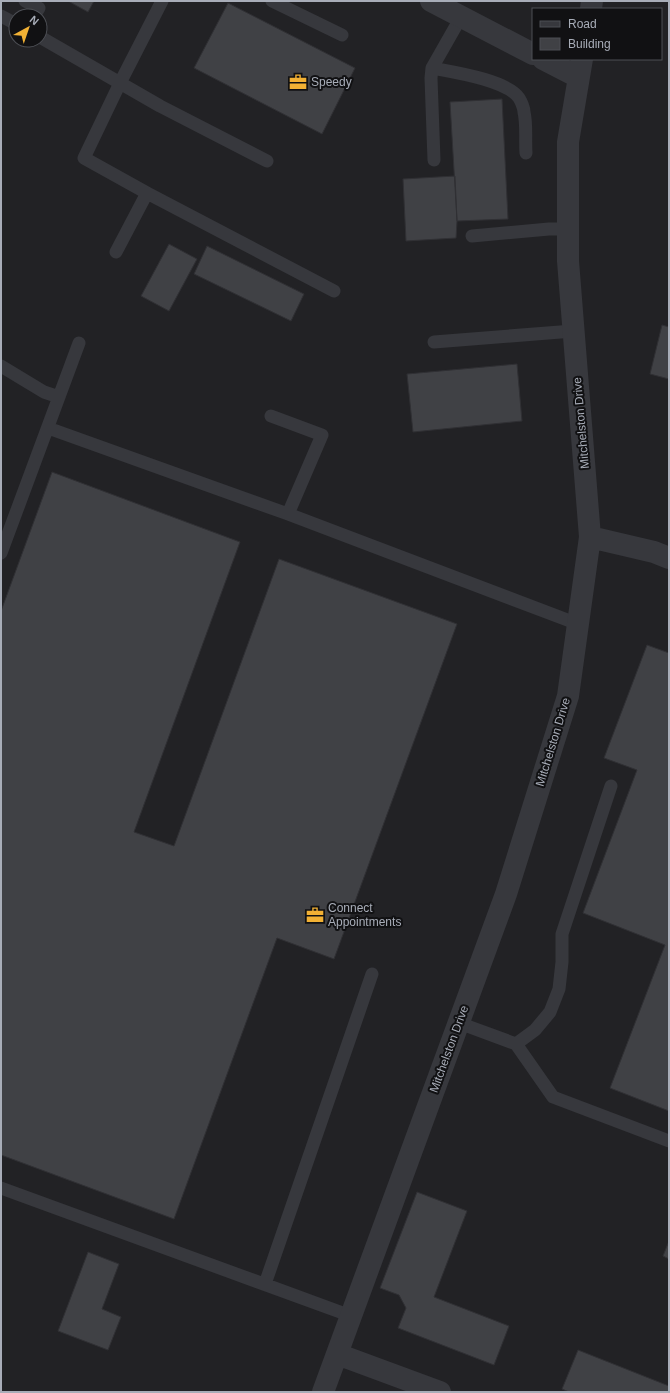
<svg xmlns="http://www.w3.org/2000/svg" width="670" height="1393" font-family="Helvetica,sans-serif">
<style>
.built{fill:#222225;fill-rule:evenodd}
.building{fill:#404145;stroke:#303034}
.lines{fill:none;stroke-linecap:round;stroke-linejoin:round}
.lane{stroke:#37383d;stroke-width:13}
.street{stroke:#37383d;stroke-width:22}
.labels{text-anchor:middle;stroke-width:4;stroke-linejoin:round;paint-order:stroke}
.poi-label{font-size:12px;fill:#a8adb8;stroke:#111113;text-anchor:start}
.street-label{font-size:12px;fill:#a8adb8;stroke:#111113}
</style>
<rect width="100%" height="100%" fill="#161618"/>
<path class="built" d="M1,1H669V1392H1ZM533,9H661V59H533ZM16,16H40V40H16Z"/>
<path class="building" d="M68,1H94L88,12Z
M228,3L355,68L322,134L194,68Z
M502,99L508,219L457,221L450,102Z
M455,176L457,221L456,238L406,241L403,179Z
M169,244L197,259L169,311L141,296Z
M207,246L304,294L291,321L194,274Z
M662,325L669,327V379L650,374Z
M517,364L522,421L413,432L407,374Z
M52,472L240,542L134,832L174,846L279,559L457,624L334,959L277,938L174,1219L1,1155V611Z
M647,645L669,653V1111L610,1088L665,945L583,913L637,770L604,758Z
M417,1192L467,1211L434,1297L509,1326L494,1365L398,1328L406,1308L399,1295L380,1288Z
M669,1241V1259L663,1256Z
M88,1252L119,1264L102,1309L121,1317L108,1350L58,1331Z
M578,1350L669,1386V1392H569L562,1389Z"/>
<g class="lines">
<path class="lane" d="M25,1L39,8L34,16
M272,1L342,35
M1,16L16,24
M40,37L160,106L267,161
M432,68C453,72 507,80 519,98C521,101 524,108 524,112C527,125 525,140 526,153
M434,160L431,78L432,68L461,17
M147,193L334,291
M472,236L549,229H568
M116,252L147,193L84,158L120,83L162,1
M434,342L573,331
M1,366L44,392L59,397
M271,416L322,435L288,514L578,624
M48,428L288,514
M1,553L79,343
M459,1023L516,1044L553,1097L669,1141
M516,1044L535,1030L550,1012L559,989L562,962V934L611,786
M1,1188L351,1316
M265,1284L372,974"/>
<path class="street" d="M431,1L533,54
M591,9L592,1
M543,59L578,77
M590,537L654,552L669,558
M337,1354L440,1392
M323,1392L506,894L568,696L590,537L568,261V142L582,59"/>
</g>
<defs>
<g id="office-bare" transform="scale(1.38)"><path d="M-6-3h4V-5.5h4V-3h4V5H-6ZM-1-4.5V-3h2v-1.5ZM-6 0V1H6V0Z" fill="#f2b134" stroke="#111113" stroke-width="2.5" paint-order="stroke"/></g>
</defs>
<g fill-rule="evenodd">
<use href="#office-bare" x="298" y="82"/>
<use href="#office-bare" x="315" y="915"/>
</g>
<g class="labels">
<g class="poi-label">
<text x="311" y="86">Speedy</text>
<text x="328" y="912">Connect<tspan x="328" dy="14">Appointments</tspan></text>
</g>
<g class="street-label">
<text transform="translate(581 423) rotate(-95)" y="4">Mitchelston Drive</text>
<text transform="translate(553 742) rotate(-73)" y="4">Mitchelston Drive</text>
<text transform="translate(449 1049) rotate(-70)" y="4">Mitchelston Drive</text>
</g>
</g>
<rect width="670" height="1393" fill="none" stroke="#a8adb8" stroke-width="4"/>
<rect x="532" y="8" width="130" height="52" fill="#111113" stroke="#4d4f55"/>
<rect x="540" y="21" width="20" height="6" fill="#37383d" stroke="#4d4f55"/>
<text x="568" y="28" font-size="12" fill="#a8adb8">Road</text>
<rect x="540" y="38" width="20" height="12" fill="#404145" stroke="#4d4f55"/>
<text x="568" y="48" font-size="12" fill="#a8adb8">Building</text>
<g transform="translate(28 28) rotate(40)"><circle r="19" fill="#111113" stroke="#4d4f55"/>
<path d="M0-3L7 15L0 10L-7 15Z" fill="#f2b134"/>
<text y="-6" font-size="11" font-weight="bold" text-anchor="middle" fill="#a8adb8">N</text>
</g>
</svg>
